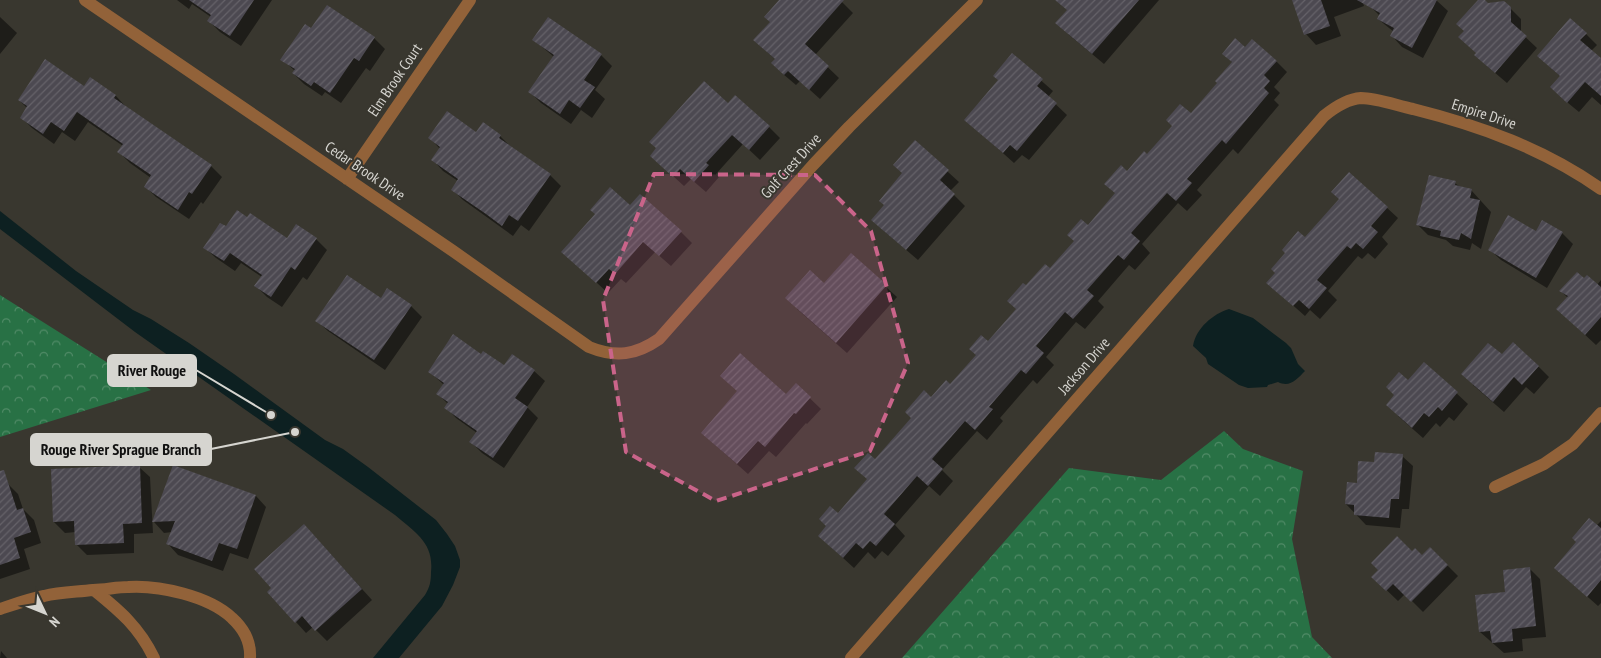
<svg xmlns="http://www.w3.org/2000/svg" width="1601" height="658" font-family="'PT Sans Narrow',sans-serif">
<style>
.forest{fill:url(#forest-crowns)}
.water{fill:#0d2021}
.shadow{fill:#0007}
.building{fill:url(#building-hatch)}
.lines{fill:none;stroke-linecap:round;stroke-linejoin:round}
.minor{stroke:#926239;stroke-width:12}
.marked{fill:#ca648a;fill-opacity:0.2;stroke:#ca648a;stroke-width:4;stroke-dasharray:10 6;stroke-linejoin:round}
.labels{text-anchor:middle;stroke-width:4;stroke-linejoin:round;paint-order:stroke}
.street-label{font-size:15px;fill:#d6d5d0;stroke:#39372f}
.leader{fill:none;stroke:#d6d5d0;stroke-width:2}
.callout-dot{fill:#d6d5d0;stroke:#39372f;stroke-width:2}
.callout{fill:#d6d5d0;stroke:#d6d5d0;stroke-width:2}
.callout-label{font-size:16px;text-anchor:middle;font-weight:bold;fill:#111}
</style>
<defs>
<pattern id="forest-crowns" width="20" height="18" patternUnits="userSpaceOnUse" patternTransform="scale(1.25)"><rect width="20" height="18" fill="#287145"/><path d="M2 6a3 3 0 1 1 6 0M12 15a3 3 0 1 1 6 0" fill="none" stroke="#518b67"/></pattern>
<pattern id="building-hatch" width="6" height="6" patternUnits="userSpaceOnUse" patternTransform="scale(1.25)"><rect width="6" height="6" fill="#4c4951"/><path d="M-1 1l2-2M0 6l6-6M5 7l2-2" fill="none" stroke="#656269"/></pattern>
</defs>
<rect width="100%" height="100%" fill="#39372f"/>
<path class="forest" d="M0,295L151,390L0,437Z
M1224,431L1243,449L1303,471L1292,539L1312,637L1332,658H902L1069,468L1161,480Z"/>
<path class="water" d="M0,211L76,271L133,310L151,319L189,343L234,374L325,440L343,449L368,467L436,520L447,534L455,546L460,560V567L453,585L442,606L399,658H373L425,595C430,587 431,581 431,572C434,543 416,533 395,515L135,332L0,229Z
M1229,309L1253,318L1286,343L1291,348L1298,364L1305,371C1297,379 1290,388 1278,382L1268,385L1267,387L1248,388L1239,385L1208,364L1206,358L1193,346C1196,328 1213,314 1229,309Z"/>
<path class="shadow" d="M177,0H272L241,46L220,32L209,21L211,17L192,4L189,9Z
M781,0H840L853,13L815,55L839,78L820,99L800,81L796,85L783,74L776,60L766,51L771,22Z
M1068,0H1159L1104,64L1068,34Z
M1293,0H1362L1364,6L1334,17L1341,36L1316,45L1306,34Z
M1373,0H1436L1448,11L1423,58L1402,47L1392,36L1394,32L1378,19L1380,16L1370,6Z
M1479,0H1483L1487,4L1510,8L1521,19V33L1537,48L1507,83L1487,66L1477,54Z
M328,6L374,38L385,49L370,71L366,68L341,103L325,92L322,96L304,84L293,73L295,71L282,59L311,30Z
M0,17L17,33L0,54Z
M1586,34L1597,45L1591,51L1601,60V105L1592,97L1579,112L1562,98L1561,77L1550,67Z
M533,39L601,55L612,66L595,90L605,99L592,118L581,110L571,124L541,103L530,92L554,57Z
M1245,49L1276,61L1287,72L1274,87L1280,93L1274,100L1279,105L1238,154L1233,149L1197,190L1202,195L1187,211L1178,203L1142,244L1150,253L1135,270L1129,265L1098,301L1104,307L1085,329L1076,322L1046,357L1054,365L1037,384L1033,380L1000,418L1003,421L987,440L977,431L942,470L953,481L940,496L929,486L895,525L905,536L888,556L882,551L875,559L868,552L854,568L831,547L838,515L868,480L875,461L931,398L950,386L1018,309L1026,287L1050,270L1116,194L1127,173L1191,115L1219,83L1233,63L1223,53Z
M1012,55L1053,91L1048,97L1067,115L1029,160L1022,155L1014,163L966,120L999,80Z
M90,79L116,96L126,107L211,166L222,177L203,204L201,202L189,219L156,197L145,186L151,178L130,163L119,152L123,146L88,122L75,141L62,132L54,144L32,128L21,117L27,108L19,100L84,88Z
M728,105L769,127L780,138L760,160L743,144L716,174L719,177L706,192L691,179L684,186L662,166Z
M477,133L500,136L511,147L550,175L561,186L529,231L521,225L513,236L463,200L453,190L458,181L443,171L433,160L440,149L430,138Z
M915,142L959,182L950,191L965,206L918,260L884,231L885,205L904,174Z
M1349,173L1398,218L1382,237L1388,244L1375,259L1368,253L1362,259L1358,256L1328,291L1337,300L1320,319L1310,310L1305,316L1279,293L1305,239L1340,200Z
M1455,183L1460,187L1471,190L1491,212L1481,249L1472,243L1470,250L1453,246L1446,240L1428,235L1418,225Z
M630,207L681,232L692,243L671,266L655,252L626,283L621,279L608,293L574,262Z
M226,228L287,240L316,239L327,250L307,280L303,277L282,307L267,297L256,286L262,277L241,263L235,271L216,258L205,248Z
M1562,233L1573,244L1547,288L1501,260L1490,250Z
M851,255L897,297L847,353L797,309L824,285Z
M1584,280L1597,285L1601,280V340L1596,345L1568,319V298L1561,291Z
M381,300L411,306L422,317L385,370L328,331L317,321Z
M481,355L505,367L534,371L545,381L527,407L538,418L504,468L482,453L471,442L477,433L456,418L446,407L448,404L438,394L444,385L430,372Z
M1503,356L1538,366L1549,377L1534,394L1526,387L1504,412L1473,385Z
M1424,363L1468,404L1454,421L1449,417L1440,427L1436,423L1423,438L1398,416L1408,382Z
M796,385L821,409L807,424L806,423L776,457L769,451L748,474L713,443L738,392L786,396Z
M1402,456L1413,466L1409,509H1402L1400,528L1366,525L1346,504L1358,484L1375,464Z
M139,467L150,477L153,533L134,534V553L87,555L76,544V532L65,533L54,522Z
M173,467L256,496L266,507L248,559L230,553L223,571L178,555L168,544L172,532L164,533L154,522Z
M7,483L18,494L23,509L34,520L41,543L24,549L30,569L0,579V485Z
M1601,521V603L1598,606L1555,568Z
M315,537L372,600L327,641L313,627L306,633L296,622Z
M1430,548L1458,576L1423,612L1405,594L1398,601L1373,577L1380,570L1412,553L1422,557Z
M1529,568L1540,579L1546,637L1522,639L1523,651L1504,653L1480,632L1507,593Z
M1,651L7,658H0Z"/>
<path class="building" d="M189,0H254L230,36L207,21L211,15Z
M779,0H844L805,44L829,66L809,90L788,71L784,75L771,63L775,59L753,40L770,22L764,17Z
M1055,0H1139L1092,54L1055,23L1067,10Z
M1292,0H1321L1330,26L1304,35Z
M1357,0H1437L1412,48L1390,36L1394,28L1377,19L1380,13Z
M1478,0H1485L1488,3L1504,1L1511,7V22L1527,36L1495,73L1474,55L1476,53L1458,37L1464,31L1456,24Z
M327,5L375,37L359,61L354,58L330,93L314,82L311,86L292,73L295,69L280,60L305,24L311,28Z
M548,17L602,54L584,80L595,87L580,108L569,100L560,114L528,92L554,55L532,40Z
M1570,18L1587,33L1580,40L1601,58V96L1585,82L1567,103L1550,87L1560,76L1537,56Z
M1235,38L1245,47L1252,39L1277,61L1264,75L1270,81L1264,88L1269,93L1226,144L1222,140L1187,179L1192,183L1176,201L1167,193L1131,233L1140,241L1124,260L1118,255L1087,290L1094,296L1073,319L1065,312L1036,346L1044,353L1026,374L1021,370L989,407L993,409L975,430L965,421L932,459L943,469L928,486L917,476L884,514L895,524L876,546L870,541L863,549L856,543L843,558L818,536L826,526L819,519L830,506L838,513L867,479L854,468L868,453L875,459L911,418L905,412L924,390L931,397L946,380L950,384L976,355L969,349L981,335L988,341L1016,309L1007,301L1023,283L1026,285L1045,264L1050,268L1074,241L1067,235L1081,219L1088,225L1115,193L1104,184L1121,165L1127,171L1144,151L1147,154L1172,126L1166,120L1180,104L1191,113L1217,83L1215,81L1232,62L1222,54Z
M1012,53L1043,79L1037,86L1057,103L1017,151L1010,145L1003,153L964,120L998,80L993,76Z
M45,59L84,86L90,77L116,95L114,98L212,165L192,194L189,192L178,210L144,187L151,175L117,152L123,144L77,112L64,131L51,122L43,134L20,118L27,106L18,100Z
M704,81L728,103L735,95L770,126L749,150L732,135L706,163L709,165L694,182L680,169L673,177L650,156L656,148L649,142Z
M447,111L476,132L483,122L501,135L499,138L551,174L518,221L509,215L502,226L486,214L451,190L458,179L431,160L440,147L428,138Z
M915,140L949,170L940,180L955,194L906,250L871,220L884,205L879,201L902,173L893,165Z
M1349,172L1388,207L1371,226L1378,232L1363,249L1356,243L1351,249L1347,246L1317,280L1327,288L1309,309L1299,300L1293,306L1266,283L1275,273L1271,269L1285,253L1282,250L1298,231L1305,237L1339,199L1331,192Z
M1429,175L1456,181L1455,185L1472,189L1470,198L1480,200L1471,239L1461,233L1459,240L1440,236L1441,231L1416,225Z
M610,187L630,205L640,194L682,231L659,256L643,242L615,274L609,269L596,283L561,252L595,214L590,210Z
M237,210L247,217L250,213L287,238L296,224L317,238L295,270L291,267L271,297L254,286L262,275L230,253L224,261L203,248L220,223L226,226Z
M1508,215L1536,231L1542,220L1563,232L1536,278L1488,250Z
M851,253L887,285L836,343L785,298L810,270L824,283Z
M1577,272L1584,278L1587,275L1601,287V317L1585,335L1556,309L1568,296L1559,291Z
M347,275L381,298L387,288L412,305L374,360L315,321Z
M453,334L481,354L483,351L504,365L512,354L535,370L515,398L528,407L493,458L469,442L477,431L444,408L448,402L436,394L444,383L428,372Z
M1513,342L1539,366L1522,385L1514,377L1493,402L1461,374L1488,343L1502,354Z
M740,353L786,394L796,383L811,397L796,414L794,413L765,447L758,441L737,464L701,433L737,391L720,376Z
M1424,362L1458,392L1442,411L1438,407L1429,417L1424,413L1412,428L1386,405L1394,395L1386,387L1399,372L1408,380Z
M1375,452L1403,454L1399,499H1391L1389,518L1354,515V505L1345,504L1347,482L1357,483L1358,461L1374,462Z
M140,465L142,523L123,524L124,543L75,545L74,521L53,522L51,469Z
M173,465L256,495L237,549L219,543L212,561L166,544L175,521L152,522Z
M4,470L17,510L23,508L31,532L14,538L20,558L0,565V471Z
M1589,518L1601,528V580L1587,597L1554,568L1576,542L1572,538Z
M304,524L362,589L315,631L302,616L295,623L267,592L271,588L254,569Z
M1397,536L1412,551L1415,548L1422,555L1430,547L1448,565L1411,602L1393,584L1386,591L1371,577L1378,570L1371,563Z
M1530,567L1536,626L1512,629L1513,641L1492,643L1490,631L1479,632L1475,595L1505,592L1503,570Z"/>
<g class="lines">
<path class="minor" d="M85,0L453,251L589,347C616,358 636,355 659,339L813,165L849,127L977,0
M347,179L470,0
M1495,487L1544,464L1573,444L1601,413
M94,590C120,611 139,627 154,658
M0,609C15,604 29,599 44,596C60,592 77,592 93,590C105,590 116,587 128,587C159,585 209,596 232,618C243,628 251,642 250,658
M851,658L1324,116C1335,107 1347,99 1361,98C1377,98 1398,106 1413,109C1481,126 1544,149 1601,189"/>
</g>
<path class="marked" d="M654,174L815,175L871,231L908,363L870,451L716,501L626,452L603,300Z"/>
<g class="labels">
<g class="street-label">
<text transform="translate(395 80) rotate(-56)" y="5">Elm Brook Court</text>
<text transform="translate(1484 114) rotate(18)" y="5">Empire Drive</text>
<text transform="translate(791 166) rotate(-48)" y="5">Golf Crest Drive</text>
<text transform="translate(365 171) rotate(34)" y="5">Cedar Brook Drive</text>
<text transform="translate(1084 366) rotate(-49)" y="5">Jackson Drive</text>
</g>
</g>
<path class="leader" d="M271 415L196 370M295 432L211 449"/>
<g class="callout-dot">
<circle cx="271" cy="415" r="5"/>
<circle cx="295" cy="432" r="5"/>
</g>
<g class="callout">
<rect x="108" y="355" width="88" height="31" rx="5"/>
<rect x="31" y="434" width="180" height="31" rx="5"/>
</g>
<g class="callout-label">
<text x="152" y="376">River Rouge</text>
<text x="121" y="455">Rouge River Sprague Branch</text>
</g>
<g transform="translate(45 613) rotate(133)" stroke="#39372f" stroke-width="4" paint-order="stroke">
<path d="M0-4L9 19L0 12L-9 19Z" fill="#d6d5d0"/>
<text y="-8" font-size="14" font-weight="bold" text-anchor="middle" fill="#d6d5d0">N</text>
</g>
</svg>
